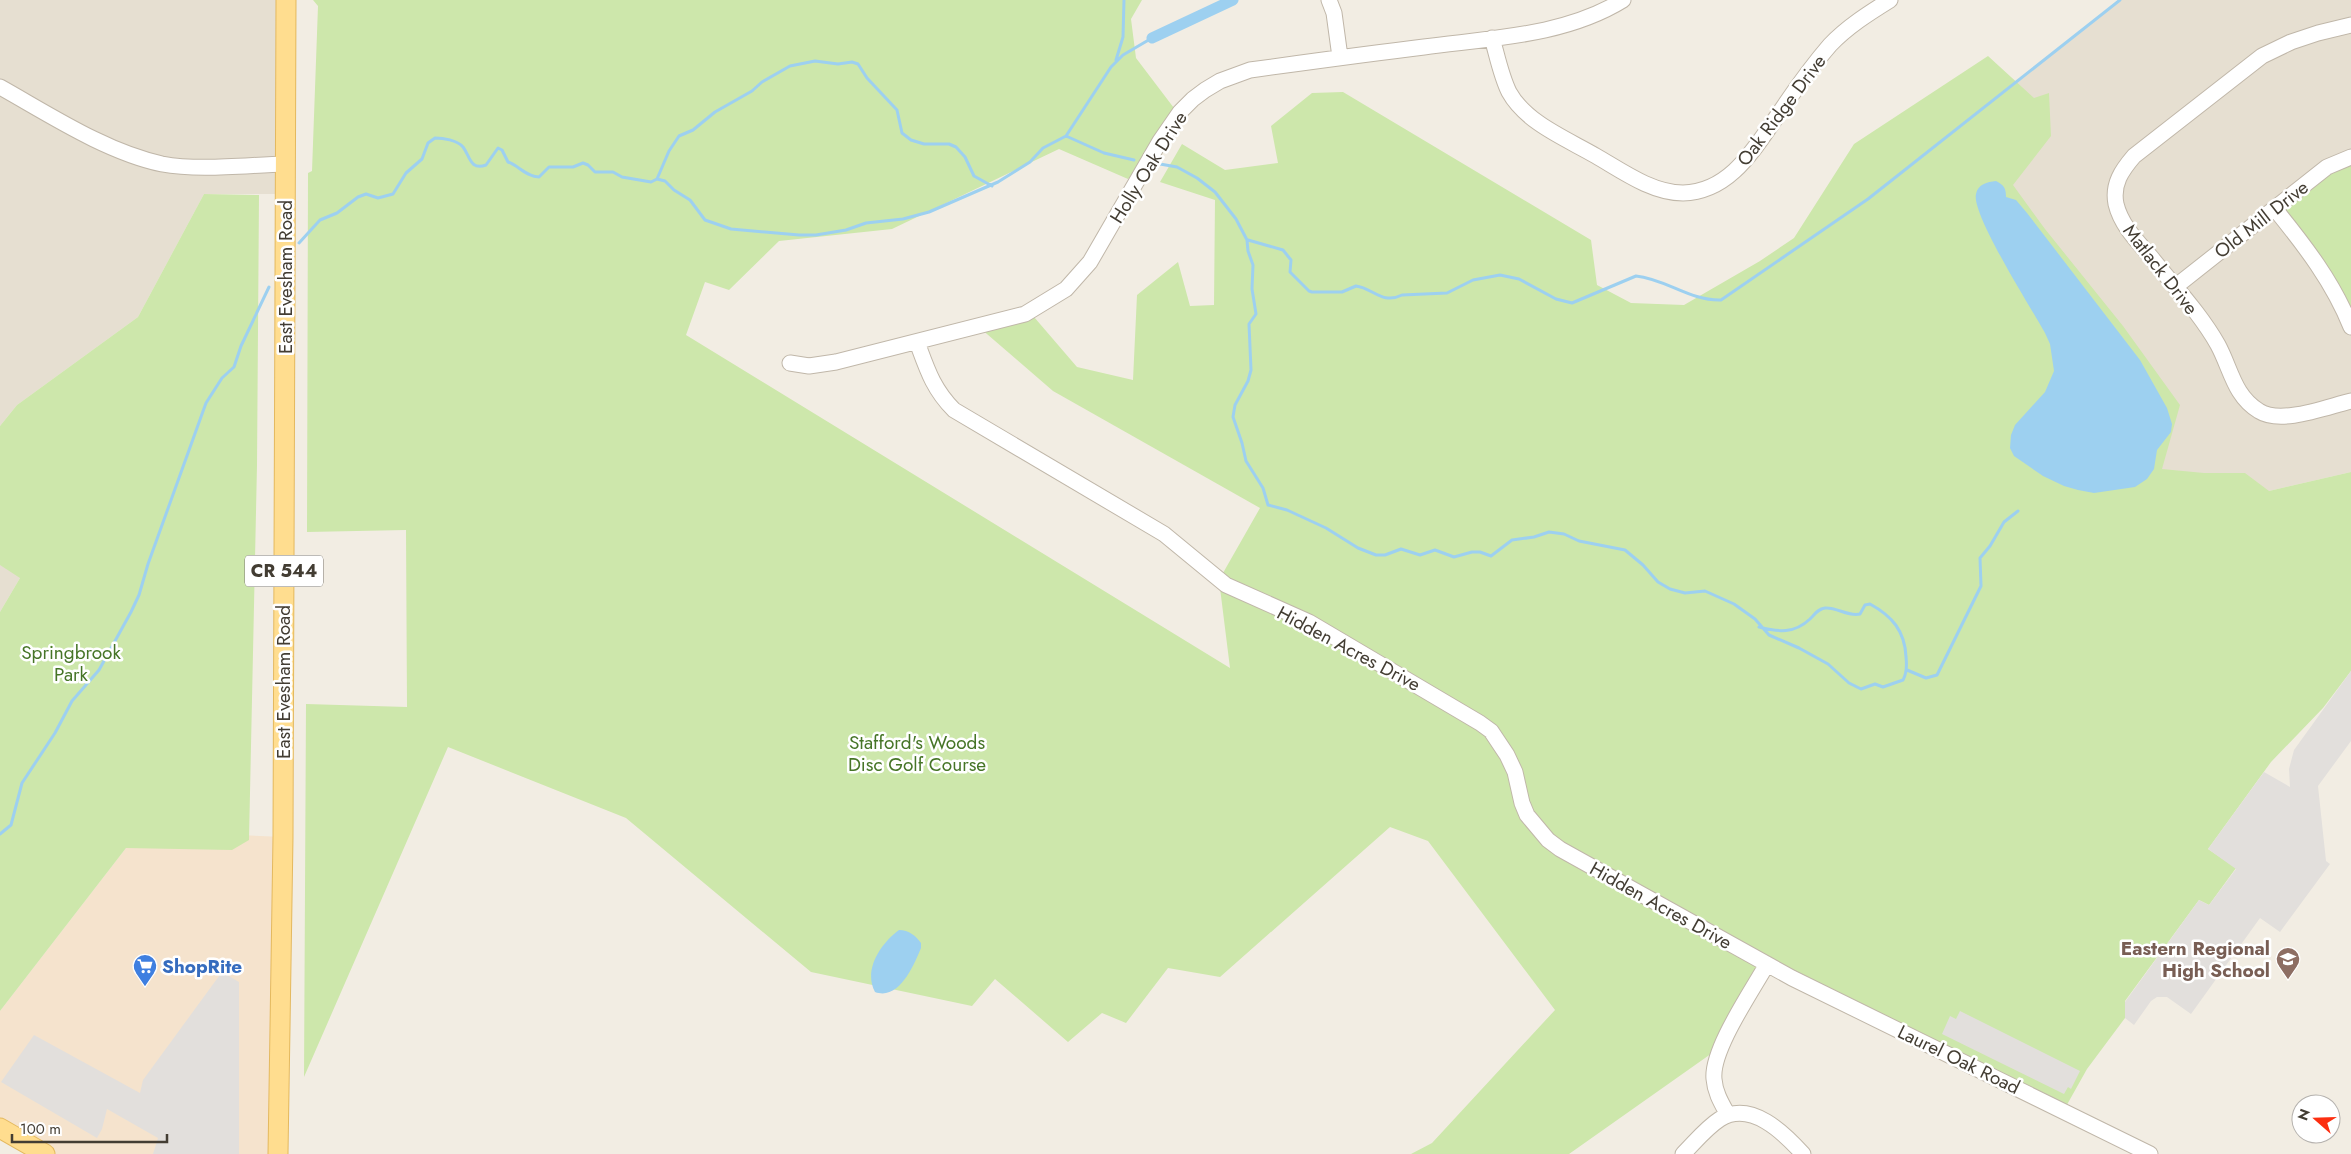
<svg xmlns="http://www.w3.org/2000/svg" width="2351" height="1154" font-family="Jost,sans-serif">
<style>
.residential{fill:#e6dfd1}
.commercial{fill:#f5e3cd}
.green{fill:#cde7ab}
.parking{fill:#e2dfdc}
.water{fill:#9dd0f0}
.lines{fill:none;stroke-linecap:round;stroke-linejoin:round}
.stream{stroke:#9dd0f0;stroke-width:3}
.canal{stroke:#9dd0f0;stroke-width:11}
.minor-casing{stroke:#c0b7a9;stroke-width:17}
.major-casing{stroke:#e4b95f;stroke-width:21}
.minor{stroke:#fff;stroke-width:15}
.major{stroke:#ffdd8f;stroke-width:19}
.labels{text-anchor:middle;stroke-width:5;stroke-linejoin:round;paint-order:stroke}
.shield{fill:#fff;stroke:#7b7770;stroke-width:1}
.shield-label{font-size:18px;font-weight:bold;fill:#433d33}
.street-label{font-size:19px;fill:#433d33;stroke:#fff}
.park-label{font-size:19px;fill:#467527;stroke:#fff}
.education-label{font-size:19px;font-weight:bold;fill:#785e54;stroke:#fff;text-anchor:end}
.shop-label{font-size:19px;font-weight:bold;fill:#366cbe;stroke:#fff;text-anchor:start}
</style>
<rect width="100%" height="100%" fill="#f2ede3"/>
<path class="residential" d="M0,0H286L285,194H204L138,317L17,405L0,426Z
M2120,0H2351V472L2269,491L2159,671L1950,136Z
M0,555L27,566L0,612Z"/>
<path class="commercial" d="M126,830L283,837L278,1154H45L0,1128V1011L126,848Z"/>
<path class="green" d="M313,0H1142L1131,19L1136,58L1180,116L1128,179L1059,149L892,229L779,241L729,290L705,282L686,335L1230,668L1219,580L1260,508L1053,391L980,328L1028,310L1077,367L1133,380L1137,295L1178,262L1190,306L1214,305L1215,200L1160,182L1182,144L1225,170L1278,163L1271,126L1312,93L1343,92L1591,240L1597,285L1631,303L1684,305L1760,261L1794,238L1854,144L1988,56L2034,98L2049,93L2051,136L2013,185L2045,229L2123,326L2180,405L2162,469L2204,473H2245L2269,491L2351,472V671L2323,708L2271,762L2208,849L2236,868L2209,905L2199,900L2125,1001V1018L2087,1069L2064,1110L1761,971L1715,1051L1569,1154H1411L1432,1143L1555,1010L1428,841L1390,827L1220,977L1168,968L1126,1023L1102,1013L1068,1042L995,979L972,1006L811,972L626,818L448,747L304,1077L306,704L407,707L406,530L307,532L308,173L312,171L318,6Z
M2351,157V327L2275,209Z
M204,194L259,195L257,465L249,840L232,850L126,848L0,1011V612L20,578L0,565V426L17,405L138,317Z"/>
<path class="parking" d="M2351,671V741L2318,786L2326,861L2330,864L2280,932L2260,918L2191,1014L2167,997H2157L2151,1001L2134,1025L2125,1018V1002L2199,900L2209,905L2236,869L2208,849L2264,772L2290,787L2289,769L2294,750Z
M222,972L239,982V1154H153L158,1138L107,1109L102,1129L97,1138L1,1082L34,1035L140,1093L143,1080Z
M1960,1011L2080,1071L2071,1089L2068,1087L2064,1094L1942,1034L1950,1016L1956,1019Z"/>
<path class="water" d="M1996,181C2004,185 2006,188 2006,197L2016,200L2027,213L2140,360L2167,408L2172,424L2171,432L2157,450L2154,469L2147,479L2135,487L2094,493L2078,490L2064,486L2043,476L2014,456L2010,448L2011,435L2015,425L2045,392L2054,371L2050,344L2045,333C2033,311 1971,214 1976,194C1978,184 1987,182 1996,181Z
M899,930C909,930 916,936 921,943V948C914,965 899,1001 875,992C863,970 881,943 899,930Z"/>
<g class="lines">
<path class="stream" d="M1116,60L1123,37L1124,0
M1066,136L1104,153L1134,160
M1160,164L1177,167L1197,178L1215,192L1236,219L1247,240L1248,251L1253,265L1252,289L1256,314L1249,324L1251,370L1248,381L1235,405L1233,417L1242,443L1246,461L1263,488L1268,505L1287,510L1326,528L1358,548L1376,555H1385L1401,549L1420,555L1435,550L1454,557L1472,552H1480L1491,556L1512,540L1534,537L1549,532L1564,534L1579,541L1625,550L1643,565L1658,582L1670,589L1685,593L1705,591L1734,604L1755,619L1769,635L1799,648L1828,664L1849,683L1861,689L1875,684L1883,687L1903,680C1907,673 1907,666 1906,657C1905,631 1892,616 1870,604L1865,605L1860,614C1848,617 1837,607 1825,608C1818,609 1815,614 1810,619C1794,634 1779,632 1759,627
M657,179L665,181L674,190L690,200L705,220L731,229L799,235H816L846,230L866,223L903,219L929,212L998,182L1030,162L1043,148L1066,136L1111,67L1123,55L1152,38
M1248,240L1283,250L1291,260L1290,272L1309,291L1312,292H1342L1356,286C1373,288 1382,305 1402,295L1447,293L1473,280L1500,275L1519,279L1556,299L1572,303L1636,276C1666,279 1690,301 1721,300L1868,199L2120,0
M299,243L320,220L337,213L358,197L366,194L378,198L393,194L406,173L422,159L428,143L435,138C443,138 457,140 463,147C470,156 470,171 486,165L498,148L502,150L508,162C519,166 527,177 539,177L549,167H573L583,163L588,165L595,172H613L622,177L651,182L657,179L669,151L679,136L693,130L715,112L752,91L762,82L790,66L815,61L838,64L852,62L858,64L867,78L897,110L902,133L911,140L924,144H949L956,147L965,157L974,176L992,186
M1907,670L1926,678L1937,675L1981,586L1980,558L1990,546L2004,522L2018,511
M0,834L11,825L22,783L55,733L72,701L99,670L131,612L139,595L148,564L206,403L222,378L234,367L241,346L269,287"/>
<path class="canal" d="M1152,38L1233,0"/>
<g class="minor-casing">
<path id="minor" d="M1329,0L1334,13L1340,57
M2351,25L2318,33L2291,42L2262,56L2134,156C2122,170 2112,184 2116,204C2121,225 2137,241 2151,257C2173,285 2200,313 2218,345C2231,369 2234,396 2259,411C2281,425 2326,407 2351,401
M1492,38C1497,55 1501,76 1509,92C1526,123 1567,139 1596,156C1622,171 1652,193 1683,193C1730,192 1754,149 1778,115C1794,91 1811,67 1830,45C1847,27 1869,13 1890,0
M0,87C50,115 106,152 162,164C199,171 247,165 285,164
M2275,209C2305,246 2333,282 2351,327
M2175,287L2327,167L2351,157
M917,342C927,369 933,389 954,410L1164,534L1226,585L1309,622L1480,723L1491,731L1507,755L1515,772L1522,803L1527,815L1548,840L1560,849L1792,978L2150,1154
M790,363L809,366L836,362L1025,314L1066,289L1090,262L1160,141L1180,112L1193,99L1205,90L1220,81L1250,70C1308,62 1366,54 1424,47C1491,38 1565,36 1623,0
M1728,1115C1722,1104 1715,1093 1714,1079C1711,1050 1752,991 1767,964
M1683,1154C1695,1142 1706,1128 1720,1119C1751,1100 1784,1133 1803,1154"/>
</g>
<g class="major-casing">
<path id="major" d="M0,1128L45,1154
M278,1154L283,837L286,0"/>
</g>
<use href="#minor" class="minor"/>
<use href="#major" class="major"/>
</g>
<defs>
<g id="school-pin" transform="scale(1.25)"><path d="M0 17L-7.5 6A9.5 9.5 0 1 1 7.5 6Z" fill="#8d6e63" stroke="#fff"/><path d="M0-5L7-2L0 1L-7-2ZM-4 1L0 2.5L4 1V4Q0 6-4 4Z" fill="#fff"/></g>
<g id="supermarket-pin" transform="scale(1.25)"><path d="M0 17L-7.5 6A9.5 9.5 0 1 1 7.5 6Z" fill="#3f7fe0" stroke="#fff"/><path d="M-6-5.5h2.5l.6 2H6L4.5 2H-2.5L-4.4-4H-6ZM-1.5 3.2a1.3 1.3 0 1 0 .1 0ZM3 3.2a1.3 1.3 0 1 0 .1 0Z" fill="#fff"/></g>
</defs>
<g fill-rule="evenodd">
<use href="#school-pin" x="2288" y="959"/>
<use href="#supermarket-pin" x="145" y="966"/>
</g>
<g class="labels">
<rect class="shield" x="245" y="555.5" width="78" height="31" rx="4"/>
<g class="shield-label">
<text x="284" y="577">CR 544</text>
</g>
<g class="street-label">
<text transform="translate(1781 110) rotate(-53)" y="7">Oak Ridge Drive</text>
<text transform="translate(1148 167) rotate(-58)" y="7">Holly Oak Drive</text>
<text transform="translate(2261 219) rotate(-38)" y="7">Old Mill Drive</text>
<text transform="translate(2161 269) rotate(52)" y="7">Matlack Drive</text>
<text transform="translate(285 277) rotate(-90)" y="7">East Evesham Road</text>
<text transform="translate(1349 648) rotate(28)" y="7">Hidden Acres Drive</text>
<text transform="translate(283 682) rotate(-90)" y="7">East Evesham Road</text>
<text transform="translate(1661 905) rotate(29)" y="7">Hidden Acres Drive</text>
<text transform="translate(1959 1059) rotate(26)" y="7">Laurel Oak Road</text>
</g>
<g class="park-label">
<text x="71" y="659">Springbrook<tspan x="71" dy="22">Park</tspan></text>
<text x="917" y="749">Stafford's Woods<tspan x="917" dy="22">Disc Golf Course</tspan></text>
</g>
<g class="education-label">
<text x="2270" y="955">Eastern Regional<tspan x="2270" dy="22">High School</tspan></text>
</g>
<g class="shop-label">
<text x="162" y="973">ShopRite</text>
</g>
</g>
<g transform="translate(2316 1119) rotate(290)"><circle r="24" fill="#ffffff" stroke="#b4b1ad"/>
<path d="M0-4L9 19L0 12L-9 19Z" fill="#fc2e10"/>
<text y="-8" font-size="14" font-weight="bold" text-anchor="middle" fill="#433d33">N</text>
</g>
<path d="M12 1134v8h155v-8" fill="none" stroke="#433d33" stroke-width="2.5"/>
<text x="20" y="1134" font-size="15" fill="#433d33" stroke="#ffffff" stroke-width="4" paint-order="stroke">100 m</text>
</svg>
